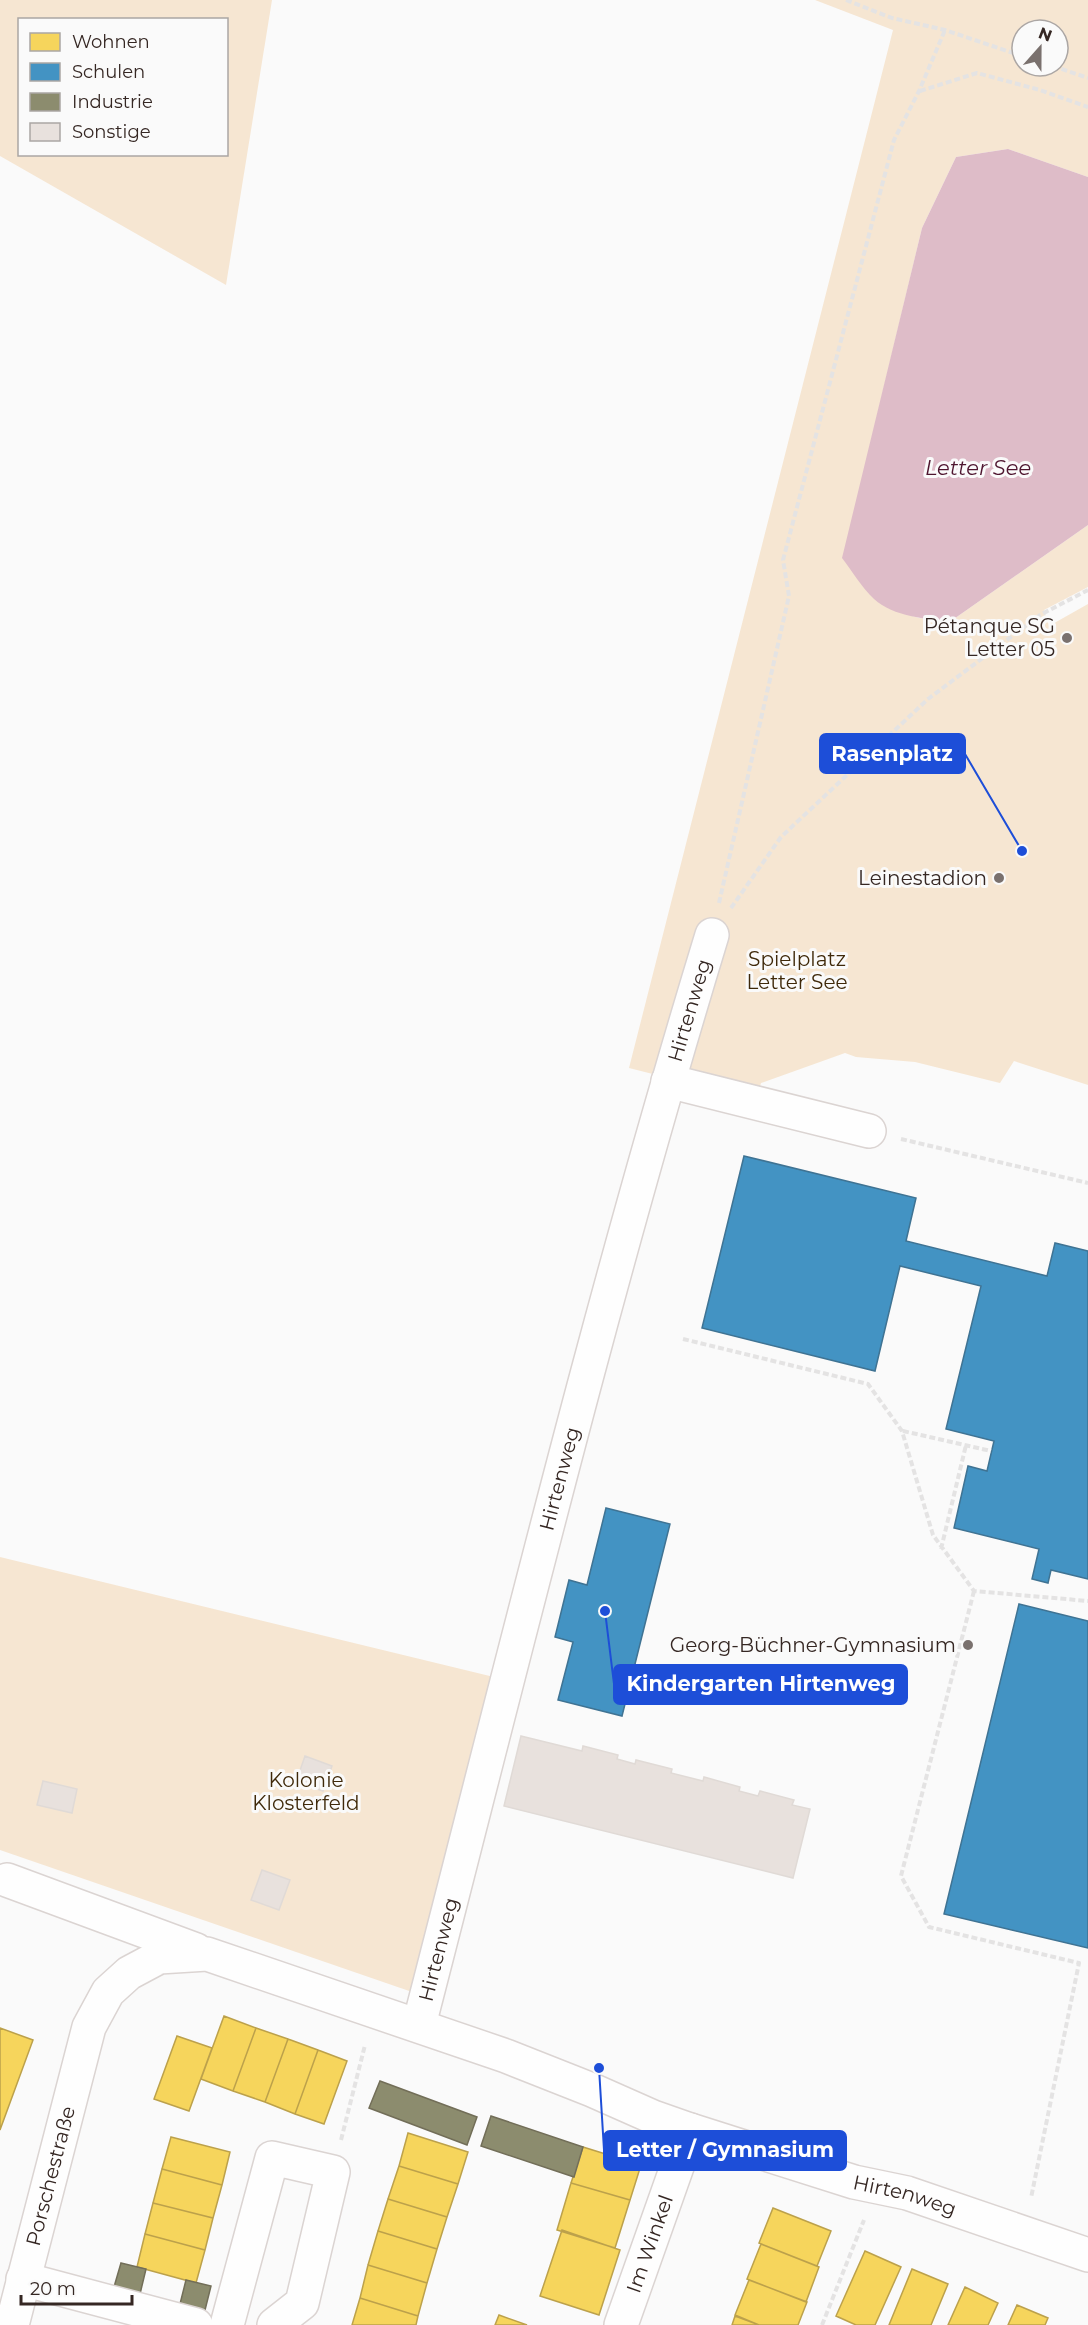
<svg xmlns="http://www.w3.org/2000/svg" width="1088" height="2325" font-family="Montserrat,sans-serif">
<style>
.green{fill:#f6e6d2;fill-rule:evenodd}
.water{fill:#debcc8}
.homes{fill:#f6d55c;stroke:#bca14b;stroke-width:1.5}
.schools{fill:#4393c3;stroke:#3f7393;stroke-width:1.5}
.industry{fill:#8c8c6e;stroke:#726e58;stroke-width:1.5}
.building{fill:#e8e1dd;stroke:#e0dad6;stroke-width:1.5}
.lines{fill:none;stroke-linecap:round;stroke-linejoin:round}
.minor-casing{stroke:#dbd4d2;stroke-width:36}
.path{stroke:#e4e3e3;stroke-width:4;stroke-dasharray:6 3;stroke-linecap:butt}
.minor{stroke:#fefefe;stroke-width:33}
.poi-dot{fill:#7a716e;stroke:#fafafa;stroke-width:2}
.labels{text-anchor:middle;stroke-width:6;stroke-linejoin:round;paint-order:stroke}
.poi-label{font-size:20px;fill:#352723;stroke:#fafafa;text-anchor:end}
.park-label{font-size:20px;fill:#3f290a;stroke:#fafafa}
.street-label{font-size:20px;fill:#352723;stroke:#fafafa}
.water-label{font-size:21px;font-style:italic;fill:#4e152f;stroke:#fafafa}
.leader{fill:none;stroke:#1d4ed8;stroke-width:2}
.callout-dot{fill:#1d4ed8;stroke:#fafafa;stroke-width:2}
.callout{fill:#1d4ed8;stroke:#1d4ed8;stroke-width:2}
.callout-label{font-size:21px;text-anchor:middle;font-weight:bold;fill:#fff}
</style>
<rect width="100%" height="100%" fill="#fafafa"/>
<path class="green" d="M0,0H272L226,285L0,156ZM20,20H226V154H20Z
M815,0H1088V177L1008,149L956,157L922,228L843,558L893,610L919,618L951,621L1088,525V587L1044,610L1049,626L1088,604V1085L1014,1061L1000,1083L915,1062L856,1057L845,1053L761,1083L756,1100L629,1068L893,30ZM1022,30H1058V66H1022Z
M0,1557L498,1678L415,1993L0,1850Z"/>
<path class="water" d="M1008,149L1088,177V525L951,621C926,619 894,617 874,599C862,588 852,571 842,558L922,228L956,157Z"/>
<path class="homes" d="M224,2016L256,2028L233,2091L201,2079Z
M0,2028L33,2040L0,2130Z
M256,2028L288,2039L265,2102L233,2091Z
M177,2036L212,2048L189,2111L154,2099Z
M288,2039L318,2050L295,2114L265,2102Z
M318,2050L347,2061L324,2124L295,2114Z
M408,2133L468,2152L458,2184L399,2166Z
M171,2137L230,2152L222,2185L162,2169Z
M583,2147L641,2165L630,2200L571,2183Z
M399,2166L458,2184L447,2217L388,2199Z
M162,2169L222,2185L213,2218L153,2203Z
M571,2183L630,2200L615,2248L557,2230Z
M388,2199L447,2217L437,2249L378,2231Z
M153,2203L213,2218L205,2250L145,2234Z
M773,2208L831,2231L817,2266L759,2243Z
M562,2230L620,2250L599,2315L540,2296Z
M378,2231L437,2249L427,2283L368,2265Z
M145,2234L205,2250L196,2283L137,2267Z
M761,2244L819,2267L806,2302L747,2279Z
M865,2251L901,2267L875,2325H856L836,2316Z
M368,2265L427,2283L418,2316L360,2298Z
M912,2269L948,2284L931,2325H889Z
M749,2280L807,2302L798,2325H759L735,2315Z
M965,2287L998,2303L988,2325H948Z
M360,2298L418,2316L416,2325H352Z
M1017,2305L1048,2318L1045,2325H1008Z
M499,2315L527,2325H495Z
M735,2316L759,2325H732Z"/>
<path class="schools" d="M744,1156L916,1198L906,1241L1047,1276L1055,1243L1088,1251V1579L1051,1570L1048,1583L1032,1579L1039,1549L954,1528L968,1466L987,1471L994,1441L946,1429L981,1286L900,1266L875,1371L702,1328Z
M606,1508L670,1524L622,1716L558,1700L573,1642L555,1637L569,1580L587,1585Z
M1019,1604L1088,1621V1948L944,1914Z"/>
<path class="industry" d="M380,2081L477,2117L467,2145L369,2108Z
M491,2116L583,2147L574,2177L481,2146Z
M121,2263L146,2269L140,2294L114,2287Z
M186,2280L211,2286L205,2310L180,2304Z"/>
<path class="building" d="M521,1736L582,1751L583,1746L618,1755L617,1759L635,1764L636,1760L672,1769L671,1773L703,1781L704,1777L740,1787L739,1791L758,1796L760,1791L794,1800L792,1805L810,1809L793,1878L504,1806Z
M305,1756L332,1766L323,1791L296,1782Z
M43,1781L77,1789L72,1813L37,1805Z
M262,1870L290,1880L279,1910L251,1900Z"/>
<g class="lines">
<g class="minor-casing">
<g id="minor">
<path d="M668,1081L869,1131"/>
<path d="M7,1880L196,1950"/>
<path id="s1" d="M419,2025C513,1661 602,1295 712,935"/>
<path d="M23,2279L196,2325"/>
<path id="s2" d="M12,2325L89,2027L108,1992L129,1973L159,1957L207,1954L506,2056L592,2090L653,2117L690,2130L854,2182L907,2193L1088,2255"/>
<path d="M227,2325L272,2158L333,2172L302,2303L274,2325"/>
<path id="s3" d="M621,2325L690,2130"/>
</g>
</g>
<path class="path" d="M846,0L892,18L945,30L1022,56
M1053,66L1088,78
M920,91L977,73L1040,90L1088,107
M719,903L789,596L783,560L894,140L919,91L945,30
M731,908L781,837L928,699L1040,615L1088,590
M901,1139L1088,1183
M683,1339L868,1384L902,1431L933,1535L974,1591L1088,1601
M903,1431L991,1451
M941,1549L966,1445
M974,1591L901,1876L929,1927L1079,1963L1031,2198
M341,2140L365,2045
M822,2325L864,2220"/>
<use href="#minor" class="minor"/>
</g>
<g class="poi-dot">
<circle cx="1067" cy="638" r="6"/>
<circle cx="999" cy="878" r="6"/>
<circle cx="968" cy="1645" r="6"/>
</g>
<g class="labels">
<g class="poi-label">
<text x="1055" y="633">Pétanque SG<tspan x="1055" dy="23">Letter 05</tspan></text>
<text x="987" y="885">Leinestadion</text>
<text x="956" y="1652">Georg-Büchner-Gymnasium</text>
</g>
<g class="park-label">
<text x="797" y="966">Spielplatz<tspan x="797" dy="23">Letter See</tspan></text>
<text x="306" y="1787">Kolonie<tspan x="306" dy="23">Klosterfeld</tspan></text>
</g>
<g class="street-label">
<text dy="7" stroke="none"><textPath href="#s1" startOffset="1050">Hirtenweg</textPath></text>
<text dy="7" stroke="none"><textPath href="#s1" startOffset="564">Hirtenweg</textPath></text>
<text dy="7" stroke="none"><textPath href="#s1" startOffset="78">Hirtenweg</textPath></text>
<text dy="7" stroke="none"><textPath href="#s2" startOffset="154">Porschestraße</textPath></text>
<text dy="7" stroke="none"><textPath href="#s2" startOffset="1197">Hirtenweg</textPath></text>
<text dy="7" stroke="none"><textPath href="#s3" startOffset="86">Im Winkel</textPath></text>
</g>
<g class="water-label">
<text x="978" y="475">Letter See</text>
</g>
</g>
<path class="leader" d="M1022 851L965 754M605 1611L614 1684M599 2068L604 2150"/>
<g class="callout-dot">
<circle cx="1022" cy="851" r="6"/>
<circle cx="605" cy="1611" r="6"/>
<circle cx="599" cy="2068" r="6"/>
</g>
<g class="callout">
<rect x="820" y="734" width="145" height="39" rx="6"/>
<rect x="614" y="1665" width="293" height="39" rx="6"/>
<rect x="604" y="2131" width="242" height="39" rx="6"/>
</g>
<g class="callout-label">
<text x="892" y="761">Rasenplatz</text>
<text x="761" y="1691">Kindergarten Hirtenweg</text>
<text x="725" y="2157">Letter / Gymnasium</text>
</g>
<rect x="18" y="18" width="210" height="138" fill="#fafafa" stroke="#aba6a4" stroke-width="1.5"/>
<rect x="30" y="33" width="30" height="18" fill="#f6d55c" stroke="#aba6a4" stroke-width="1.5"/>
<text x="72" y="48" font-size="18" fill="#352723">Wohnen</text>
<rect x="30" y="63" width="30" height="18" fill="#4393c3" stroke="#aba6a4" stroke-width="1.5"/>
<text x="72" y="78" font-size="18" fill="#352723">Schulen</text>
<rect x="30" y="93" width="30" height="18" fill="#8c8c6e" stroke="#aba6a4" stroke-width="1.5"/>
<text x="72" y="108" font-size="18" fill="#352723">Industrie</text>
<rect x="30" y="123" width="30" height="18" fill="#e8e1dd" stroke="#aba6a4" stroke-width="1.5"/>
<text x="72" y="138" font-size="18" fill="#352723">Sonstige</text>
<g transform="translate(1040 48) rotate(21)"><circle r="28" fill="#fafafa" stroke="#aba6a4" stroke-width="1.5"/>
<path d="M0-4.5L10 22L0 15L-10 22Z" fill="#7a716e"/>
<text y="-9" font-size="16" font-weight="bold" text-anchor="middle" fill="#352723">N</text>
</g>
<path d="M21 2295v9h111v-9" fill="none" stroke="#352723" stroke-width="3"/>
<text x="30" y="2295" font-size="18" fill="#352723" stroke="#fafafa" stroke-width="4.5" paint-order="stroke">20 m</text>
</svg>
